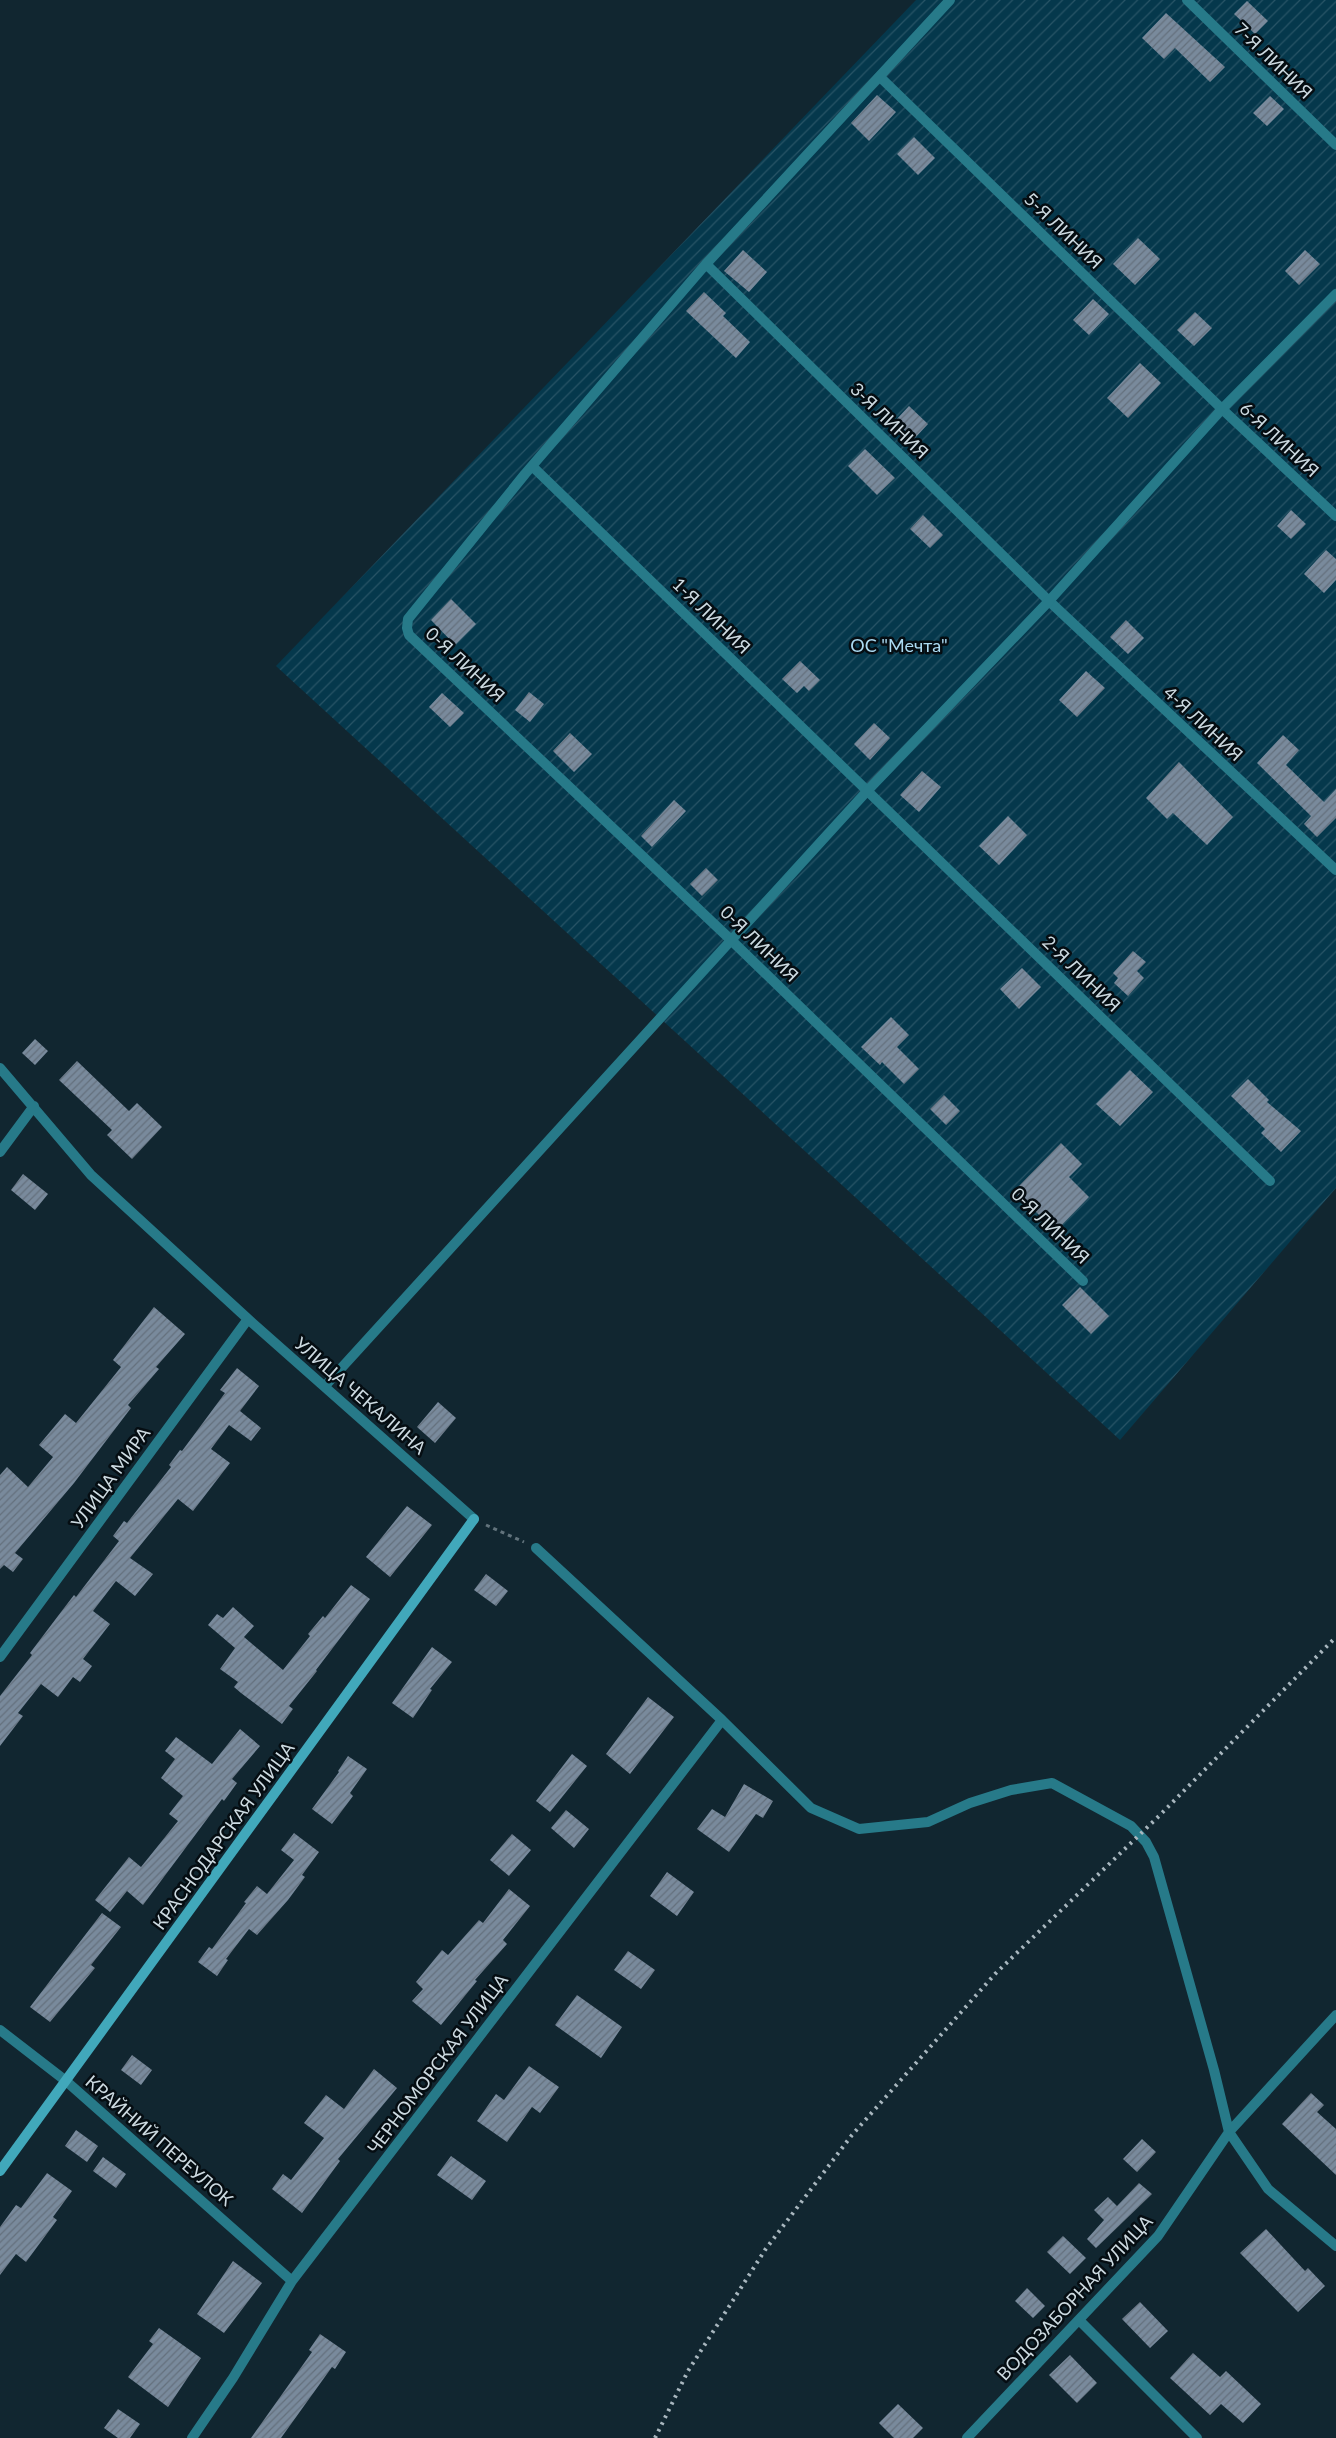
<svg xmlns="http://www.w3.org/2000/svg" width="1336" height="2438" font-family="Lato,sans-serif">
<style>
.garden{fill:url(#garden-furrows)}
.building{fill:url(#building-hatch)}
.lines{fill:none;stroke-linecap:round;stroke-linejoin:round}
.path{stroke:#62737c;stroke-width:3;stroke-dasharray:4 4;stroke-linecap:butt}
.lane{stroke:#277a89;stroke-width:10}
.street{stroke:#277a89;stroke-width:10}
.secondary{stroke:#41a8bb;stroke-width:10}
.rail{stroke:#a9b7bf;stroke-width:4;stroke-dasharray:2.5 5;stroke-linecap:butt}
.labels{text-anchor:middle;stroke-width:5;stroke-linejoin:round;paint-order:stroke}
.street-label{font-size:18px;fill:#cddae1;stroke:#050d12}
.park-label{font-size:18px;fill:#abdaf2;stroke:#050d12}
</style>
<defs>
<pattern id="garden-furrows" width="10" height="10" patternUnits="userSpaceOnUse" patternTransform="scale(1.25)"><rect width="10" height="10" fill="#05384c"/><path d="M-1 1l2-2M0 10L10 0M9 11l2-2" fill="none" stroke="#285466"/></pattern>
<pattern id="building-hatch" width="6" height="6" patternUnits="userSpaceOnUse" patternTransform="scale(1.25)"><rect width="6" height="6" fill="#798a9c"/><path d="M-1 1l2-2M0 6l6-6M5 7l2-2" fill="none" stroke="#64707d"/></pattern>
</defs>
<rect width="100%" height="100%" fill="#112630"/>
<path class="garden" d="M916,0H1336V1188L1120,1440L276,666Z"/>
<path class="building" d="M1247,1L1268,21L1255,34L1234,14Z
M1166,13L1225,67L1210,82L1175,48L1164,59L1142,38Z
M877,95L896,112L869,141L851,123Z
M1270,96L1284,109L1267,126L1253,113Z
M914,137L935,158L918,175L897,154Z
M1138,238L1160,259L1135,285L1113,264Z
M743,250L767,272L749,292L724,271Z
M1305,250L1320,264L1299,285L1285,271Z
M704,292L726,313L723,316L750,342L736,358L686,311Z
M1093,299L1109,314L1089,335L1073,320Z
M1195,312L1212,328L1194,346L1177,330Z
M1140,363L1161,383L1128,418L1107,398Z
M909,406L928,424L914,439L895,421Z
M865,449L895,478L877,495L848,466Z
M1291,510L1306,524L1291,539L1277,526Z
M923,515L943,535L930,548L910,529Z
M1326,550L1336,559V580L1324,593L1304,574Z
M451,599L476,624L455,645L431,620Z
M1126,620L1144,638L1128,654L1110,637Z
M800,661L820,680L809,691L804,686L797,693L782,679Z
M1086,671L1105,688L1077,717L1059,700Z
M529,692L544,704L530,722L515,710Z
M442,693L464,713L450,727L429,707Z
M874,723L890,738L870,760L854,744Z
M570,733L592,754L574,772L553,751Z
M1283,735L1299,750L1286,765L1324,802L1336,789V818L1317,837L1304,824L1311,816L1257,763Z
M1179,762L1233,817L1207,845L1173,813L1167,819L1146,798Z
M922,771L941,787L919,812L900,795Z
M674,800L686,811L652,847L641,836Z
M1008,816L1027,835L999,865L979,846Z
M706,868L718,880L702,896L690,884Z
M1133,951L1146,962L1137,971L1144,978L1128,996L1114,983L1118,978L1113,973Z
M1022,968L1041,987L1019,1009L1000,989Z
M891,1017L909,1035L897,1047L919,1069L904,1084L882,1062L880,1065L861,1047Z
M35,1039L48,1051L35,1065L22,1053Z
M77,1061L129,1111L137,1103L162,1127L132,1159L107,1135L112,1130L59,1080Z
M1130,1070L1153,1092L1120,1126L1096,1104Z
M1248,1079L1269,1100L1267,1102L1301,1131L1281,1152L1261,1133L1265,1129L1231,1096Z
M944,1095L960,1111L946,1125L930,1109Z
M1061,1143L1082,1164L1069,1177L1089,1197L1056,1231L1014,1191Z
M23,1174L48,1194L35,1210L11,1190Z
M1080,1287L1109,1316L1091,1334L1062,1305Z
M154,1307L185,1334L156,1367L159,1369L128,1405L131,1408L74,1483L15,1553L23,1559L13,1572L4,1565L0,1569V1475L7,1467L28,1487L53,1457L39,1445L65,1414L76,1423L121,1367L113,1360Z
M237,1368L259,1386L240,1411L261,1428L251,1441L229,1425L211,1449L230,1463L193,1511L178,1499L130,1558L153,1574L135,1596L116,1581L93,1611L110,1624L83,1659L92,1666L80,1682L73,1677L58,1697L41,1684L18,1713L23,1716L0,1746V1696L32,1655L30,1653L61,1612L74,1595L76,1597L119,1541L113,1536L124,1521L127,1523L171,1467L169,1465L180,1450L182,1451L225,1393L220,1390Z
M438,1402L456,1418L435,1443L417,1427Z
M407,1506L432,1525L390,1577L366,1557Z
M486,1574L508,1591L496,1606L474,1590Z
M351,1585L370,1599L316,1670L317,1671L289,1706L293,1709L282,1724L241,1693L234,1687L238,1682L220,1669L235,1648L208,1625L217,1614L223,1618L233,1607L254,1626L244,1637L283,1670L310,1636L308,1634L323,1616L325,1618Z
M432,1647L452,1662L430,1689L432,1690L413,1718L392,1703Z
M648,1697L674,1717L630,1774L606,1754Z
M240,1729L260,1746L232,1779L237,1783L224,1801L222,1799L143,1905L127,1891L110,1912L95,1900L129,1857L141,1867L178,1821L169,1814L183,1796L161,1778L175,1759L165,1751L176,1737L212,1764Z
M572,1754L587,1766L550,1812L536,1801Z
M348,1756L367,1769L350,1793L353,1796L332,1824L312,1809L339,1772L338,1771Z
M744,1784L773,1801L763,1818L756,1814L729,1852L697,1829L712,1809L725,1817Z
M566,1810L589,1829L574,1848L551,1828Z
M294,1833L319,1852L302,1875L305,1877L288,1900L257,1935L249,1929L226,1959L228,1960L217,1976L198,1962L209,1947L212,1949L246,1903L244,1902L257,1886L267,1894L294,1860L281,1850Z
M512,1834L531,1850L509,1876L490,1860Z
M667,1872L694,1892L677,1916L650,1896Z
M509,1889L530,1906L503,1940L507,1944L475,1980L477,1981L441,2025L412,2001L423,1989L416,1982L442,1950L448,1955L479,1920L483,1923Z
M102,1913L121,1927L91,1965L95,1968L50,2022L30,2007Z
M628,1951L655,1970L641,1989L614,1970Z
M577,1995L622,2027L601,2058L555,2025Z
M132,2055L152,2070L141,2085L121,2070Z
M529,2066L559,2087L540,2113L532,2107L507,2142L477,2121L496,2094L504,2100Z
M374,2069L397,2088L338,2159L340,2161L302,2213L272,2189L283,2174L291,2180L324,2138L304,2123L326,2095L344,2109Z
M1311,2093L1324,2105L1317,2112L1336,2129V2175L1282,2124Z
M76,2130L98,2146L87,2162L65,2146Z
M1142,2139L1156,2152L1137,2172L1123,2159Z
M451,2156L486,2181L472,2200L437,2175Z
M103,2157L126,2174L116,2188L93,2171Z
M47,2173L72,2191L53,2217L57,2220L26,2262L16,2254L0,2275V2227L16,2205L21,2208Z
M1139,2183L1152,2194L1096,2248L1087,2239L1104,2220L1094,2210L1108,2197L1117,2206Z
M1266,2229L1305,2271L1308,2268L1325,2286L1298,2312L1240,2253Z
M1063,2236L1086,2258L1070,2274L1047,2252Z
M233,2261L262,2283L224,2333L197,2314Z
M1027,2288L1045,2306L1033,2318L1015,2301Z
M1140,2302L1168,2331L1150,2348L1122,2319Z
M159,2328L201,2358L168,2407L128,2377L153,2344L149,2341Z
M320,2334L346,2352L335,2369L332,2367L281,2438H251L312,2352L309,2350Z
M1193,2353L1220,2377L1226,2371L1261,2404L1243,2423L1221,2404L1210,2415L1170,2378Z
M1070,2355L1097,2383L1077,2403L1049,2375Z
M898,2404L923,2428L913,2438H894L879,2423Z
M118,2409L140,2424L130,2438H118L104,2428Z"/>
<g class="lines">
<path class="path" d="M486,1525L524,1542"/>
<path class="lane" d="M950,0L706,264L525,474L408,619L407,628L409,635L731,940L1083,1281
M1187,0L1336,145
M880,77L1222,409L1336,516
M706,264L1049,601L1336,870
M532,466L1270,1181"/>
<path class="street" d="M0,1068L91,1175L248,1319L474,1519
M0,1152L34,1106
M325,1386L868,790L1049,601L1222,409L1336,294
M536,1548L722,1720L811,1808L859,1829L928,1822L970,1803L1011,1790L1052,1783L1131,1826L1146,1842L1154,1857L1214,2070L1229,2132L1268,2189L1336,2246
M0,1657L248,1319
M0,2030L66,2081L292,2281
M1079,2320L1197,2438
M192,2438L233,2378L292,2281L722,1720
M967,2438L1158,2236L1229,2132L1336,2015"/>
<path class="secondary" d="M0,2171L474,1519"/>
<path class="rail" d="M655,2438L688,2371L765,2250L852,2135L995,1974L1159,1816L1336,1637"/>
</g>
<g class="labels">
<g class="street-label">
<text transform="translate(1273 61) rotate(44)" y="6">7-Я ЛИНИЯ</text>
<text transform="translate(1063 231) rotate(44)" y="6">5-Я ЛИНИЯ</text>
<text transform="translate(889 421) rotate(44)" y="6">3-Я ЛИНИЯ</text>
<text transform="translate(1279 440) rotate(43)" y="6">6-Я ЛИНИЯ</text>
<text transform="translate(711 616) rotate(44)" y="6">1-Я ЛИНИЯ</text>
<text transform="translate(465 665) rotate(43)" y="6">0-Я ЛИНИЯ</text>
<text transform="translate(1203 724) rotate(43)" y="6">4-Я ЛИНИЯ</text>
<text transform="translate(759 944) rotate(44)" y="6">0-Я ЛИНИЯ</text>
<text transform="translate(1081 974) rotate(44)" y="6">2-Я ЛИНИЯ</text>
<text transform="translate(1050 1226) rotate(44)" y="6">0-Я ЛИНИЯ</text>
<text transform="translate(360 1396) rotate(41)" y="6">УЛИЦА ЧЕКАЛИНА</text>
<text transform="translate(111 1478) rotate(-54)" y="6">УЛИЦА МИРА</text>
<text transform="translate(224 1836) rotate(-54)" y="6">КРАСНОДАРСКАЯ УЛИЦА</text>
<text transform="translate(438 2064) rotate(-53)" y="6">ЧЕРНОМОРСКАЯ УЛИЦА</text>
<text transform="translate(159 2141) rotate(41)" y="6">КРАЙНИЙ ПЕРЕУЛОК</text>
<text transform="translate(1075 2298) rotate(-47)" y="6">ВОДОЗАБОРНАЯ УЛИЦА</text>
</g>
<g class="park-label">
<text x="899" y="652">ОС "Мечта"</text>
</g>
</g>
</svg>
